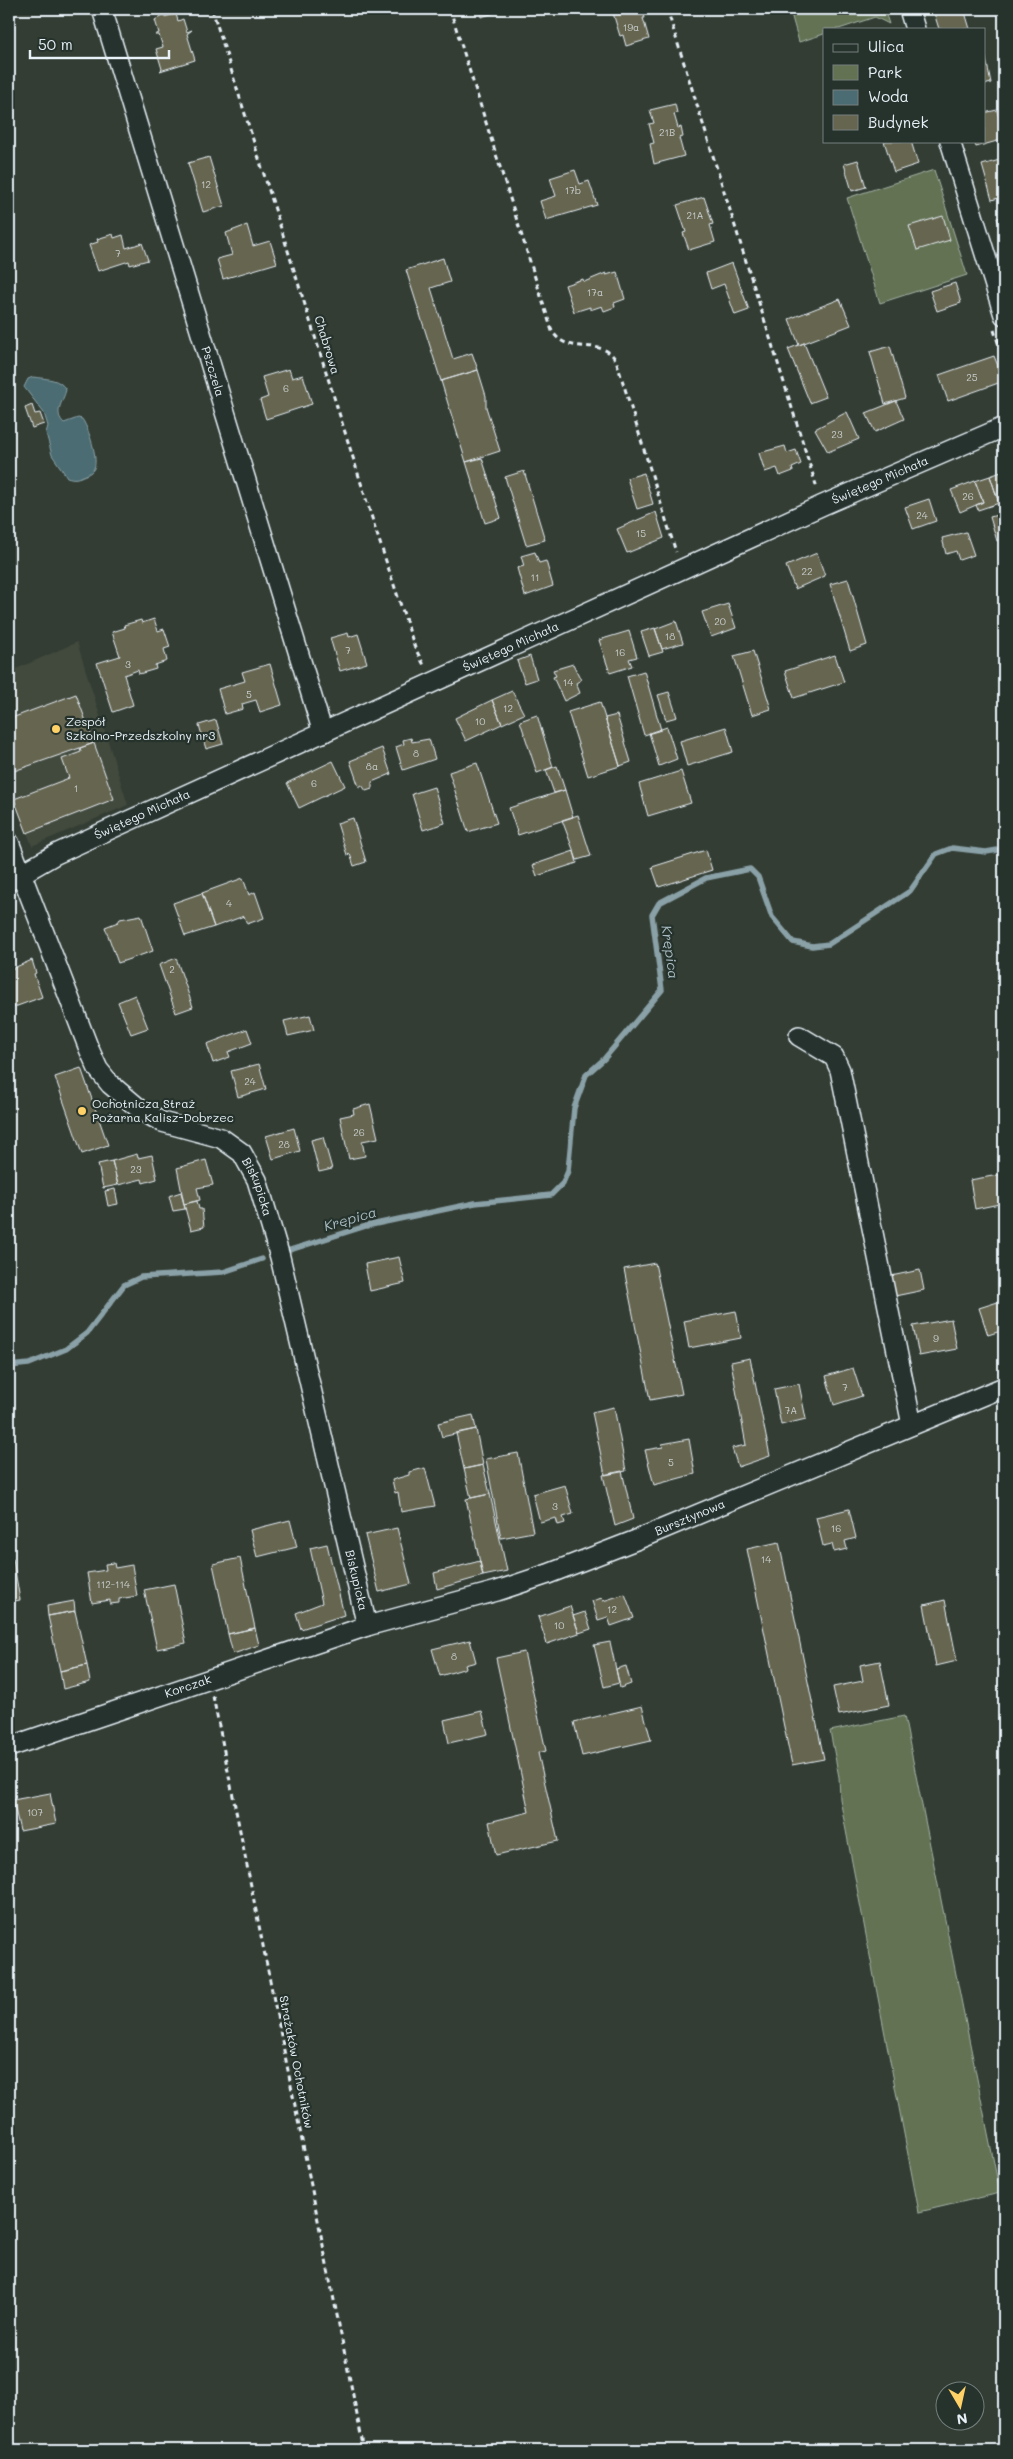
<svg xmlns="http://www.w3.org/2000/svg" width="1013" height="2459" font-family="Mali,sans-serif">
<style>
.built{fill:#42493c}
.green{fill:#627253;stroke:#a5b2a6}
.water{fill:#4b6c72;stroke:#8aa1a8}
.lines{fill:none;stroke-linecap:round;stroke-linejoin:round}
.stream{stroke:#8aa1a8;stroke-width:5.5}
.building{fill:#666550;stroke:#e8f1f8}
.minor-casing{stroke:#e8f1f8;stroke-width:22}
.path{stroke:#e8f1f8;stroke-width:3;stroke-dasharray:5 4;stroke-linecap:butt}
.minor{stroke:#26332d;stroke-width:19}
.poi-dot{fill:#ffd166;stroke:#26332d;stroke-width:2}
.labels{text-anchor:middle;stroke-width:4.5;stroke-linejoin:round;paint-order:stroke}
.number-label{font-size:10px;fill:#c8cece}
.street-label{font-size:12px;fill:#e8f1f8;stroke:#26332d}
.poi-label{font-size:12px;fill:#e8f1f8;stroke:#26332d;text-anchor:start}
.water-label{font-size:14px;font-style:italic;fill:#a9bcc2;stroke:#26332d}
</style>
<rect width="100%" height="100%" fill="#333d34"/>
<filter id="ink" filterUnits="userSpaceOnUse"><feTurbulence type="fractalNoise" baseFrequency=".02" numOctaves="2"/><feDisplacementMap in="SourceGraphic" scale="10" xChannelSelector="R" yChannelSelector="G"/><feConvolveMatrix kernelMatrix="1 2 1 2 8 2 1 2 1" color-interpolation-filters="sRGB"/></filter>
<g filter="url(#ink)">
<path class="built" d="M77,642L128,805L32,846L9,786V672Z"/>
<path class="green" d="M794,9H884L889,24L875,17L839,29H824V34L799,42L790,10Z
M934,170L967,275L880,303L847,198Z
M904,1716L1000,2193L919,2212L840,1799L839,1777L830,1731Z"/>
<path class="water" d="M33,377C46,379 60,378 66,390C63,402 53,413 64,423L78,418L82,419C88,427 100,461 93,470C91,473 86,475 83,476C77,479 73,479 67,477L52,455L46,433L48,426L44,413L24,387L28,379Z"/>
<g class="lines">
<path class="stream" d="M290,1250L366,1226L475,1203L551,1195L563,1183L568,1171L574,1108L586,1075L604,1059L662,990L652,915L659,903L706,878L750,869L758,877L772,917L793,942L812,946L829,944L910,891L936,854L952,848L986,852L1004,849
M9,1366L29,1364L66,1349L87,1333L124,1285L141,1277L223,1272L262,1259"/>
</g>
<path class="building" d="M479,9H500L501,11L481,17Z
M623,9H643L645,18H643L649,39L626,46L623,35L620,36L613,13Z
M947,9H964L970,29H939L934,13Z
M176,14L178,21L183,19L187,32L192,30L187,34L195,60L160,71L162,69L156,49L163,47L159,35H155L159,33L155,20L163,15L164,17Z
M985,54L991,83L984,85V54Z
M675,104L677,113L674,114L678,128L681,127L683,137L679,138L684,156L654,164L650,144L654,143L649,124L654,123L650,110Z
M997,110L1004,139L976,147L974,141H984V113Z
M884,141H911L918,164L894,172Z
M209,157L224,206L203,212L188,163Z
M1003,159L1004,196L992,200L982,165Z
M858,160L866,187L852,191L844,164Z
M575,170L580,184L589,181L597,205L546,220L540,201L556,196L550,178Z
M704,197L713,224L710,225L715,242L689,250L683,233L686,232L677,205Z
M943,216L950,240L917,250L909,226Z
M1004,216V240L997,218Z
M247,225L253,246L270,241L277,263L223,279L217,259L232,255L226,233Z
M113,234L114,238L123,235L126,248L142,243L148,260L130,265L129,261L98,271L89,245L98,242L97,239Z
M443,258L450,282L431,288L453,359L472,353L478,370L441,381L406,270Z
M732,263L749,310L735,315L724,284L711,289L706,273Z
M617,272L625,299L614,303L615,307L604,311L602,306L590,310V307L574,312L565,285L583,279L584,282L606,273V275Z
M955,283L961,303L937,311L930,291Z
M840,299L851,325L799,345L789,319Z
M804,343L826,397L810,403L788,349Z
M890,346L905,398L885,404L870,352Z
M994,356L1004,381L948,401L939,375Z
M289,369L292,378L303,375L312,404L266,419L260,400L268,397L262,377Z
M478,370L486,396V407L500,451L466,462L441,381Z
M896,401L904,419L875,432L866,413Z
M32,405L35,414L40,413L44,424L32,428L25,408Z
M847,412L859,439L828,452L815,429Z
M785,446L787,453L796,450L801,464L792,468L793,471L780,476L777,468L765,472L759,453Z
M482,458L501,518L485,523L466,462Z
M524,471L545,540L526,545L505,477Z
M1004,471V502L999,503L990,476Z
M644,473L653,504L637,509L627,478Z
M990,476L999,503L978,510L976,505L983,502L975,481Z
M975,481L983,502L960,512L951,490Z
M929,499L936,521L913,529L905,507Z
M656,512L664,538L627,553L617,529Z
M1001,514L1004,525V539L997,541L990,517Z
M966,532L974,555L959,560L956,551L946,554L942,538Z
M535,552L539,563L546,561L553,586L525,596L517,568L524,566L521,556Z
M817,553L825,576L795,589L786,566Z
M848,579L867,645L850,651L830,584Z
M728,604L736,628L711,637L702,612Z
M154,619L158,631L164,629L170,647L164,649L167,661L155,665L156,669L139,674L138,670L124,675L133,705L113,712L97,663L120,656L112,632L125,628L124,625L141,620L142,623Z
M676,621L683,643L662,649L655,629Z
M655,628L663,652L649,656L641,632Z
M629,631L637,657L629,659L632,666L610,673L599,640Z
M348,633L349,637L358,634L367,663L340,671L330,638Z
M753,651L771,709L752,715L734,656Z
M835,655L844,682L794,698L785,671Z
M530,656L537,679L525,683L517,661Z
M270,664L282,705L260,712L256,700L242,704L243,709L225,714L218,689L245,681L242,672Z
M573,664L581,680L576,683L580,693L564,701L553,677L556,676L553,670Z
M644,671L661,730L644,735L627,676Z
M512,691L524,714L502,724L492,700Z
M669,692L677,717L666,720L658,695Z
M76,694L94,743L14,771L9,756V719Z
M492,700L502,724L466,741L455,718Z
M600,702L620,766L588,776L568,712Z
M537,715L553,767L537,773L520,721Z
M617,715L631,762L620,766L605,718Z
M216,720L223,744L206,749L199,725Z
M667,727L677,759L659,766L649,733Z
M726,727L733,752L687,766L680,741Z
M411,738L412,742L429,739L435,759L403,770L396,747L404,744L403,740Z
M94,743L114,799L27,833L14,799L69,778L62,759L81,752L80,748Z
M382,748L391,774L372,782V789L366,791L362,785L359,787L350,761Z
M333,761L345,786L299,808L287,783Z
M477,763L497,823L468,832L449,772Z
M557,766L565,790L554,793L546,770Z
M681,771L691,803L648,816L639,784Z
M434,787L445,823L423,830L412,794Z
M565,790L573,817L518,835L509,808Z
M578,815L591,856L577,860L562,820Z
M353,818L366,862L354,866L350,854L347,855L337,823Z
M706,850L712,870L659,887L652,867Z
M574,851L577,863L537,876L533,865Z
M243,878L249,895L255,892L264,918L247,924L244,916L214,927L202,893Z
M202,893L214,927L185,936L173,903Z
M141,915L153,951L118,963L105,927L118,922L120,919Z
M176,958L193,1007L176,1013L159,965Z
M32,960L36,973L34,974L42,997L9,1009V970Z
M135,995L148,1028L131,1034L118,1002Z
M310,1015L314,1030L288,1036L284,1021Z
M247,1029L252,1043L228,1052L230,1057L213,1063L207,1044Z
M259,1064L266,1089L238,1097L231,1071Z
M81,1068L108,1145L82,1154L55,1077Z
M370,1104L378,1138L362,1141L365,1156L349,1159L340,1117L354,1114L353,1109Z
M294,1128L300,1151L273,1159L266,1136Z
M323,1137L332,1169L319,1172L311,1140Z
M137,1154L138,1158L152,1155L157,1179L143,1183L142,1179L118,1185L112,1161Z
M206,1160L213,1185L197,1188L200,1200L184,1204L177,1168Z
M112,1161L118,1185L103,1188L98,1164Z
M1004,1174V1203L975,1209L970,1180Z
M115,1189L118,1204L108,1206L105,1191Z
M181,1192L185,1209L173,1211L169,1196Z
M197,1201L199,1209H202L204,1227L191,1230L184,1204Z
M399,1257L405,1283L370,1291L365,1264Z
M655,1263L682,1394L650,1400L624,1269Z
M920,1270L924,1290L895,1296L891,1276Z
M1004,1300V1330L988,1335L979,1308Z
M736,1311L741,1338L689,1348L684,1321Z
M951,1319L957,1349L919,1356L913,1326Z
M750,1358L770,1456L738,1467L732,1448L746,1445L731,1362Z
M853,1368L862,1396L834,1405L826,1376Z
M799,1384L806,1419L781,1425L774,1389Z
M614,1407L626,1471L605,1475L592,1412Z
M473,1415L476,1429L442,1437L438,1423Z
M476,1429L483,1465L464,1469L456,1433Z
M689,1439L695,1474L654,1485L645,1450L663,1447L662,1444Z
M518,1453L533,1532L501,1538L486,1459Z
M483,1465L490,1494L471,1498L464,1469Z
M425,1468L435,1506L401,1512L398,1492L395,1493L392,1480L409,1475V1472Z
M622,1471L633,1519L615,1526L603,1475Z
M565,1485L573,1514L563,1517L565,1523L558,1525L556,1518L540,1522L533,1494Z
M490,1494L507,1571L483,1576L466,1499Z
M849,1509L856,1538L845,1541L847,1549L834,1552L832,1544L823,1546L816,1517Z
M290,1520L297,1547L257,1557L250,1530Z
M397,1528L411,1584L379,1592L365,1535Z
M779,1542L824,1759L792,1765L747,1549Z
M327,1544L344,1615L301,1629L296,1613L322,1603L310,1548Z
M240,1558L255,1628L228,1634L213,1564Z
M13,1559L20,1600L9,1602V1560Z
M480,1561L483,1576L437,1589L434,1573Z
M114,1563L115,1568L132,1565L137,1596L119,1599V1603L110,1604V1600L92,1603L87,1573L106,1570L105,1564Z
M174,1584L186,1643L157,1649L144,1590Z
M625,1594L634,1618L611,1626L608,1617L598,1620L592,1601L602,1598L603,1601Z
M945,1600L957,1661L936,1666L924,1605Z
M74,1601L75,1611L48,1616L47,1606Z
M570,1606L579,1633L547,1644L538,1617Z
M75,1611L87,1665L60,1671L48,1616Z
M585,1612L591,1629L579,1633L573,1616Z
M255,1628L259,1645L233,1654L228,1634Z
M470,1640L476,1662L465,1665L466,1668L440,1676L432,1649Z
M610,1642L619,1683L604,1687L594,1645Z
M524,1652L546,1751L538,1753L558,1841L496,1855L489,1822L529,1812L496,1658Z
M880,1661L889,1705L839,1715L833,1687L863,1681L860,1665Z
M87,1665L90,1682L63,1689L60,1671Z
M626,1666L631,1684L620,1688L616,1669Z
M642,1706L651,1740L582,1756L574,1722Z
M482,1711L488,1734L449,1743L444,1720Z
M50,1793L56,1824L20,1831L13,1800Z"/>
<g class="lines">
<g class="minor-casing">
<g id="minor">
<path id="s1" d="M102,9L323,733"/>
<path d="M909,9L915,29"/>
<path d="M950,141L1004,315"/>
<path id="s2" d="M9,842L89,1049L98,1069L110,1084L142,1111L162,1122L221,1138L242,1153L257,1180L280,1257L367,1626"/>
<path id="s3" d="M9,881L56,854L104,832L823,505L1004,427"/>
<path d="M799,1036L834,1057L840,1070L912,1425"/>
<path id="s4" d="M9,1747L367,1626L497,1591L548,1574L636,1540L1004,1387"/>
</g>
</g>
<path class="path" d="M212,9L377,534L415,648L425,667
M450,9L552,331C569,358 600,335 616,360L676,552
M667,9L817,488
M994,330L1004,361
M213,1696L364,2450"/>
<use href="#minor" class="minor"/>
</g>
</g>
<g class="poi-dot">
<circle cx="56" cy="729" r="5"/>
<circle cx="82" cy="1111" r="5"/>
</g>
<g class="labels">
<g class="number-label">
<text x="631" y="31">19a</text>
<text x="667" y="136">21B</text>
<text x="206" y="188">12</text>
<text x="573" y="194">17b</text>
<text x="695" y="219">21A</text>
<text x="118" y="257">7</text>
<text x="595" y="296">17a</text>
<text x="972" y="381">25</text>
<text x="286" y="392">6</text>
<text x="837" y="438">23</text>
<text x="968" y="500">26</text>
<text x="922" y="519">24</text>
<text x="641" y="537">15</text>
<text x="807" y="575">22</text>
<text x="535" y="581">11</text>
<text x="720" y="625">20</text>
<text x="670" y="640">18</text>
<text x="348" y="654">7</text>
<text x="620" y="656">16</text>
<text x="128" y="668">3</text>
<text x="568" y="686">14</text>
<text x="249" y="698">5</text>
<text x="508" y="712">12</text>
<text x="480" y="725">10</text>
<text x="416" y="757">8</text>
<text x="372" y="770">8a</text>
<text x="314" y="787">6</text>
<text x="76" y="792">1</text>
<text x="229" y="907">4</text>
<text x="172" y="973">2</text>
<text x="250" y="1085">24</text>
<text x="359" y="1136">26</text>
<text x="284" y="1148">28</text>
<text x="136" y="1173">23</text>
<text x="936" y="1342">9</text>
<text x="845" y="1391">7</text>
<text x="791" y="1414">7A</text>
<text x="671" y="1466">5</text>
<text x="555" y="1510">3</text>
<text x="836" y="1532">16</text>
<text x="766" y="1563">14</text>
<text x="113" y="1588">112-114</text>
<text x="612" y="1613">12</text>
<text x="559" y="1629">10</text>
<text x="454" y="1660">8</text>
<text x="35" y="1816">107</text>
</g>
<g class="street-label">
<text transform="translate(327 345) rotate(73)" y="4">Chabrowa</text>
<text dy="4" stroke="none"><textPath href="#s1" startOffset="379">Pszczela</textPath></text>
<text dy="4" stroke="none"><textPath href="#s3" startOffset="959">Świętego Michała</textPath></text>
<text dy="4" stroke="none"><textPath href="#s3" startOffset="554">Świętego Michała</textPath></text>
<text dy="4" stroke="none"><textPath href="#s3" startOffset="149">Świętego Michała</textPath></text>
<text dy="4" stroke="none"><textPath href="#s2" startOffset="452">Biskupicka</textPath></text>
<text dy="4" stroke="none"><textPath href="#s4" startOffset="719">Bursztynowa</textPath></text>
<text dy="4" stroke="none"><textPath href="#s2" startOffset="858">Biskupicka</textPath></text>
<text dy="4" stroke="none"><textPath href="#s4" startOffset="189">Korczak</textPath></text>
<text transform="translate(296 2062) rotate(79)" y="4">Strażaków Ochotników</text>
</g>
<g class="poi-label">
<text x="66" y="726">Zespół<tspan x="66" dy="14">Szkolno-Przedszkolny nr3</tspan></text>
<text x="92" y="1108">Ochotnicza Straż<tspan x="92" dy="14">Pożarna Kalisz-Dobrzec</tspan></text>
</g>
<g class="water-label">
<text transform="translate(670 952) rotate(82)" y="5">Krępica</text>
<text transform="translate(350 1219) rotate(-16)" y="5">Krępica</text>
</g>
</g>
<rect width="1013" height="2459" fill="none" stroke="#26332d" stroke-width="30"/>
<rect x="15" y="15" width="983" height="2429" fill="none" stroke="#e8f1f8" stroke-width="2" filter="url(#ink)"/>
<rect x="823" y="28" width="162" height="115" fill="#26332d" stroke="#747f7e"/>
<rect x="833" y="44" width="25" height="8" fill="#26332d" stroke="#747f7e"/>
<text x="868" y="52" font-size="15" fill="#e8f1f8">Ulica</text>
<rect x="833" y="65" width="25" height="15" fill="#627253" stroke="#747f7e"/>
<text x="868" y="78" font-size="15" fill="#e8f1f8">Park</text>
<rect x="833" y="90" width="25" height="15" fill="#4b6c72" stroke="#747f7e"/>
<text x="868" y="102" font-size="15" fill="#e8f1f8">Woda</text>
<rect x="833" y="115" width="25" height="15" fill="#666550" stroke="#747f7e"/>
<text x="868" y="128" font-size="15" fill="#e8f1f8">Budynek</text>
<g transform="translate(960 2406) rotate(171)"><circle r="24" fill="#26332d" stroke="#747f7e"/>
<path d="M0-4L9 19L0 12L-9 19Z" fill="#ffd166"/>
<text y="-8" font-size="14" font-weight="bold" text-anchor="middle" fill="#e8f1f8">N</text>
</g>
<path d="M30 50v8h139v-8" fill="none" stroke="#e8f1f8" stroke-width="2.5"/>
<text x="38" y="50" font-size="15" fill="#e8f1f8" stroke="#26332d" stroke-width="4" paint-order="stroke">50 m</text>
</svg>
